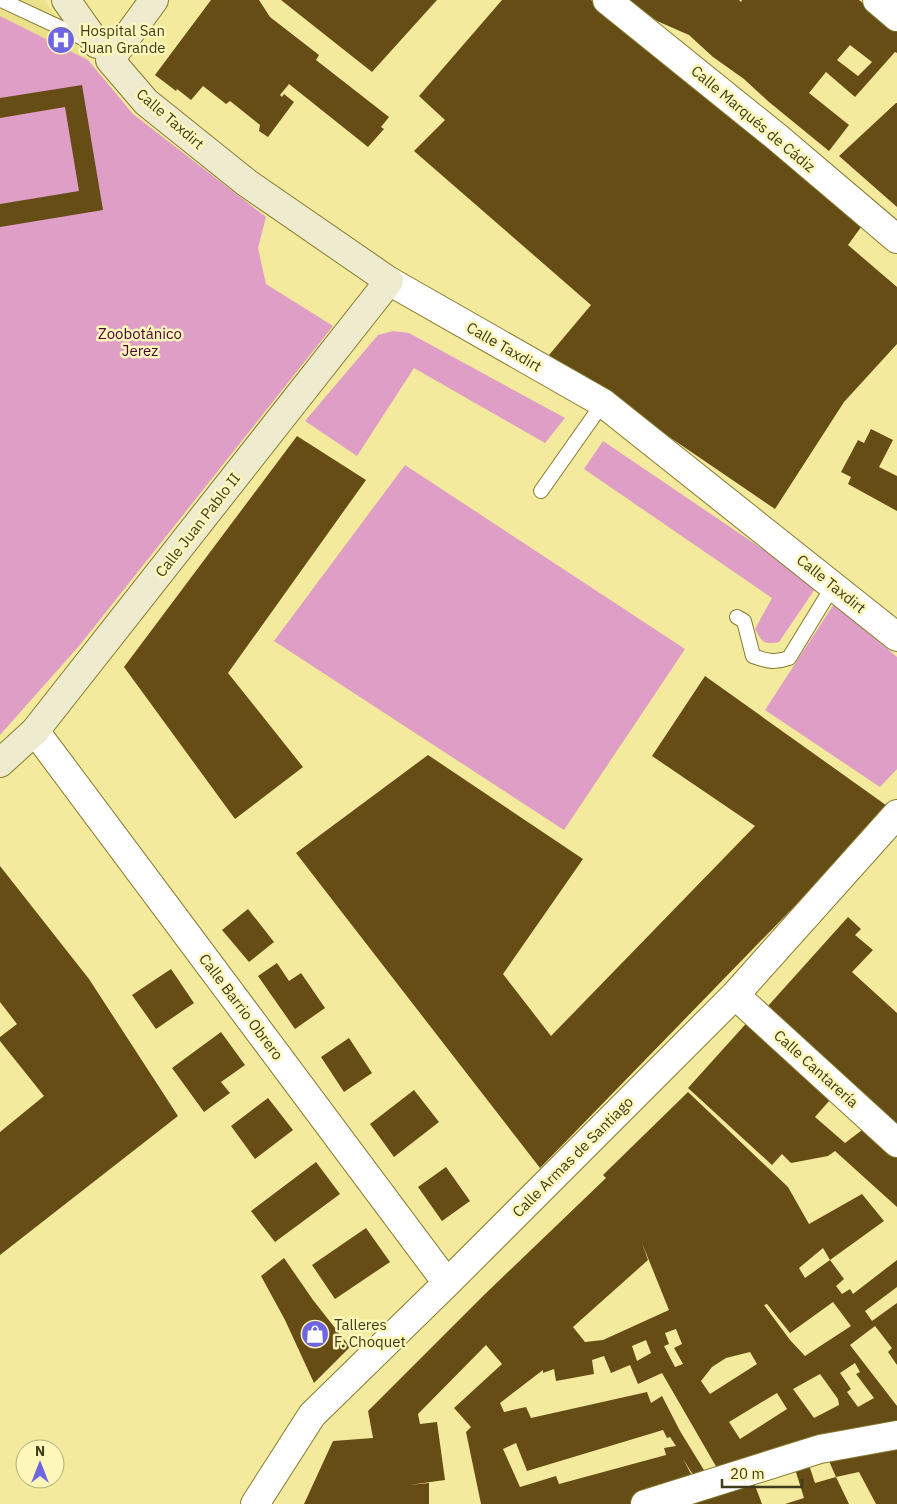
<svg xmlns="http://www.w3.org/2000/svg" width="897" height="1504" font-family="'IBM Plex Sans',sans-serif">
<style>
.built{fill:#ebe18b}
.green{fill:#de9ec5}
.building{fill:#664d16;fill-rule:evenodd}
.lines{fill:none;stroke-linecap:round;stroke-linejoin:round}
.lane-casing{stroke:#847b2f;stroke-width:16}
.street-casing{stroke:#847b2f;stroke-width:30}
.secondary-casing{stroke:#847b2f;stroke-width:30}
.lane{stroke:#fff;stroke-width:14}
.street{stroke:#fff;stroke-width:28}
.secondary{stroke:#efebce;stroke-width:28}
.labels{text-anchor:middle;stroke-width:5;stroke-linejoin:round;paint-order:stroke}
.poi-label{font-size:15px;fill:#3f3b1c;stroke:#fdf7ba;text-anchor:start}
.street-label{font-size:15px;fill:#3f3b1c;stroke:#fdf7ba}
.park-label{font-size:15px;fill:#4d0239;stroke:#fdf7ba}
</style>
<rect width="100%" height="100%" fill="#f3ea9d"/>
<path class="built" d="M0,0H44L88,60L0,16Z"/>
<path class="green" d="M0,16L88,60L133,114L266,217L258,248L266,284L333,326L79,646L0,735Z
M393,331L409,333L565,418L545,443L414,368L357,456L305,421L378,335Z
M603,441L817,586L779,642C764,645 762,642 755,629L772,598L584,469Z
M405,465L685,649L564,830L274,641Z
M834,604L897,657V769L880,787L765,710Z"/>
<path class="building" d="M211,0H259L270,17L319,55L316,60L389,117L381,127L384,129L368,147L289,84L280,95L282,97L284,94L294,102L268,137L259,131L260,125L230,101L226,104L203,86L191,100L177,89L176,91L155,75Z
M281,0H437L372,72Z
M502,0H591L864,223L848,245L897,287V344L844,402L775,509L549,355L591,305L414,151L445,120L419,96Z
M629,0H739L741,2L742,0H859L897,29V53L895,52L855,97L826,72L809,93L849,125L829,151L769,102L744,79L713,57L689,35L657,21ZM850,45L872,62L858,76L837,60Z
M82,85L103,210L0,227V204L79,191L65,107L0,118V98Z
M896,103H897V207L839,156Z
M871,429L893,440L879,467L897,476V511L848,484L851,477L841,472L858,440L864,443Z
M297,436L366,480L228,673L303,767L235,819L124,667Z
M705,676L890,808L540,1168L296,853L428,755L583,859L503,974L551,1036L755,826L652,756Z
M0,866L89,979L178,1116L0,1255V1132L44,1096L0,1041V1037L17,1024L0,1002Z
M248,909L274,942L249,962L222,930Z
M848,917L861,929L855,935L873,950L852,972L897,1013V1129L768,1006Z
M277,963L289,981L301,973L325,1008L295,1029L258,976Z
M171,969L194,1003L156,1029L132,995Z
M752,1017L836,1093L815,1117L845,1143L866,1127L897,1155V1207L835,1151L828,1156L791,1163L782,1154L772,1165L688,1088Z
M221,1032L245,1065L221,1082L230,1093L204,1112L172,1068Z
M349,1038L372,1073L344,1092L321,1057Z
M414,1090L439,1122L394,1157L370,1124Z
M688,1092L788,1187L809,1224L862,1194L884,1221L830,1260L823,1248L799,1268L805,1278L830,1260L844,1279L836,1286L842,1294L850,1289L853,1294L897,1260V1287L865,1311L872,1321L897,1303V1365L888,1352L892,1348L875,1326L850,1345L897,1406V1422L721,1475L662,1373L638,1384L630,1365L611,1373L604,1356L592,1360L594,1374L556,1381L554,1369L543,1373V1370L500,1403L504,1412L526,1407L531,1418L647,1392L651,1403L662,1396L680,1431L707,1475L697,1481L683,1459L697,1485L633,1504H481L466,1432L471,1427L454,1408L502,1364L486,1345L418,1414L420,1424L437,1422L445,1480L409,1485L429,1483V1504H304L333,1441L373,1438L368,1411L483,1296L606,1178L603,1175ZM642,1243L669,1310L603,1340L585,1342L573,1327L648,1260ZM833,1302L851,1326L805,1356L790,1340L764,1305L767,1304L790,1333ZM676,1329L682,1344L674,1348L683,1364L675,1367L664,1346L669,1344L665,1333ZM646,1340L651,1353L637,1361L632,1346ZM750,1352L757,1364L710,1394L701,1381L712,1367L726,1358ZM855,1363L860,1372L856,1374L874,1398L858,1407L847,1392L851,1389L840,1373ZM820,1374L838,1399L839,1405L814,1418L793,1389ZM777,1393L787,1409L740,1439L729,1422ZM663,1430L667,1438L670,1437L676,1446L664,1448L666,1455L559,1484L556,1476L520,1487L503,1449L516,1443L527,1471Z
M268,1098L293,1130L255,1159L231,1126Z
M316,1162L340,1194L275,1242L251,1211Z
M446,1167L470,1201L442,1221L418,1187Z
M366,1228L390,1262L335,1299L312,1265Z
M284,1258L313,1300L350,1347L314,1383L285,1320L261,1276Z
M897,1448V1504H876L859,1472L836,1477L829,1461Z
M809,1465L815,1483L836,1477L849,1504H785L804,1498L795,1469Z
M754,1483L762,1504H688Z"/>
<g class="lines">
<g class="lane-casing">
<path id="lane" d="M1,0L89,41
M541,491L603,403
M737,617L744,621L753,656C766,661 775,663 789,658L833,586"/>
</g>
<g class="street-casing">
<path id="street" d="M607,0L778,138L897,239
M877,0L897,17
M389,281L603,403L897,637
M35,731L447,1283
M735,995L897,1143
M255,1504L312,1415L447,1283L735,995L897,814
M645,1504L820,1449L897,1435"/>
</g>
<g class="secondary-casing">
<path id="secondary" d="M66,0L97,44
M0,763L35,731L389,281L247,183L146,102L110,60L154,0"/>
</g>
<use href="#lane" class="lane"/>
<use href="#street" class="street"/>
<use href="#secondary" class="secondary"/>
</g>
<defs>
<g id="hospital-disc" transform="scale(1.4375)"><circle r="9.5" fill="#6e65e0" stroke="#fdf7ba"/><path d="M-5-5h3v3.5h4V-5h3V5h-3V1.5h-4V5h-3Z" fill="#fff"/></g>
<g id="shop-disc" transform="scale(1.4375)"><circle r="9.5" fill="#6e65e0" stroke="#fdf7ba"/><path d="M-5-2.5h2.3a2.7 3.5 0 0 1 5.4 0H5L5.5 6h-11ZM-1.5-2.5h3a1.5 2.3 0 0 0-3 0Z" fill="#fff"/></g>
</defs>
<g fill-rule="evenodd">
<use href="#hospital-disc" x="61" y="40"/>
<use href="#shop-disc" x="315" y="1334"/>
</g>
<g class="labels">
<g class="poi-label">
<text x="80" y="36">Hospital San<tspan x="80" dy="17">Juan Grande</tspan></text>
<text x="334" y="1330">Talleres<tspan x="334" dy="17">F. Choquet</tspan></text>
</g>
<g class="street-label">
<text transform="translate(170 119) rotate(41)" y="5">Calle Taxdirt</text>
<text transform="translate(753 119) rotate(40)" y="5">Calle Marqués de Cádiz</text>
<text transform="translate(504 347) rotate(30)" y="5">Calle Taxdirt</text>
<text transform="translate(198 525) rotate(-52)" y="5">Calle Juan Pablo II</text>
<text transform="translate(831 584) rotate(39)" y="5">Calle Taxdirt</text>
<text transform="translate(241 1007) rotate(53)" y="5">Calle Barrio Obrero</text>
<text transform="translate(816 1069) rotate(42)" y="5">Calle Cantarería</text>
<text transform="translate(573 1157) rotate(-45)" y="5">Calle Armas de Santiago</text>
</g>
<g class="park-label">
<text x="140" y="339">Zoobotánico<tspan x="140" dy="17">Jerez</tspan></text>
</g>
</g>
<g transform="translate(40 1464)"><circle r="24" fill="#fdf7ba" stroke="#b1ac7b"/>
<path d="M0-4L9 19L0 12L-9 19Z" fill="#6e65e0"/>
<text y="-8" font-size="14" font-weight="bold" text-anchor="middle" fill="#3f3b1c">N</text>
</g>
<path d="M722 1479v8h80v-8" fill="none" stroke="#3f3b1c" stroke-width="2.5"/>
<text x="730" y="1479" font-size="15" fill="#3f3b1c" stroke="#fdf7ba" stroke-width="4" paint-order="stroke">20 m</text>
</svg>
